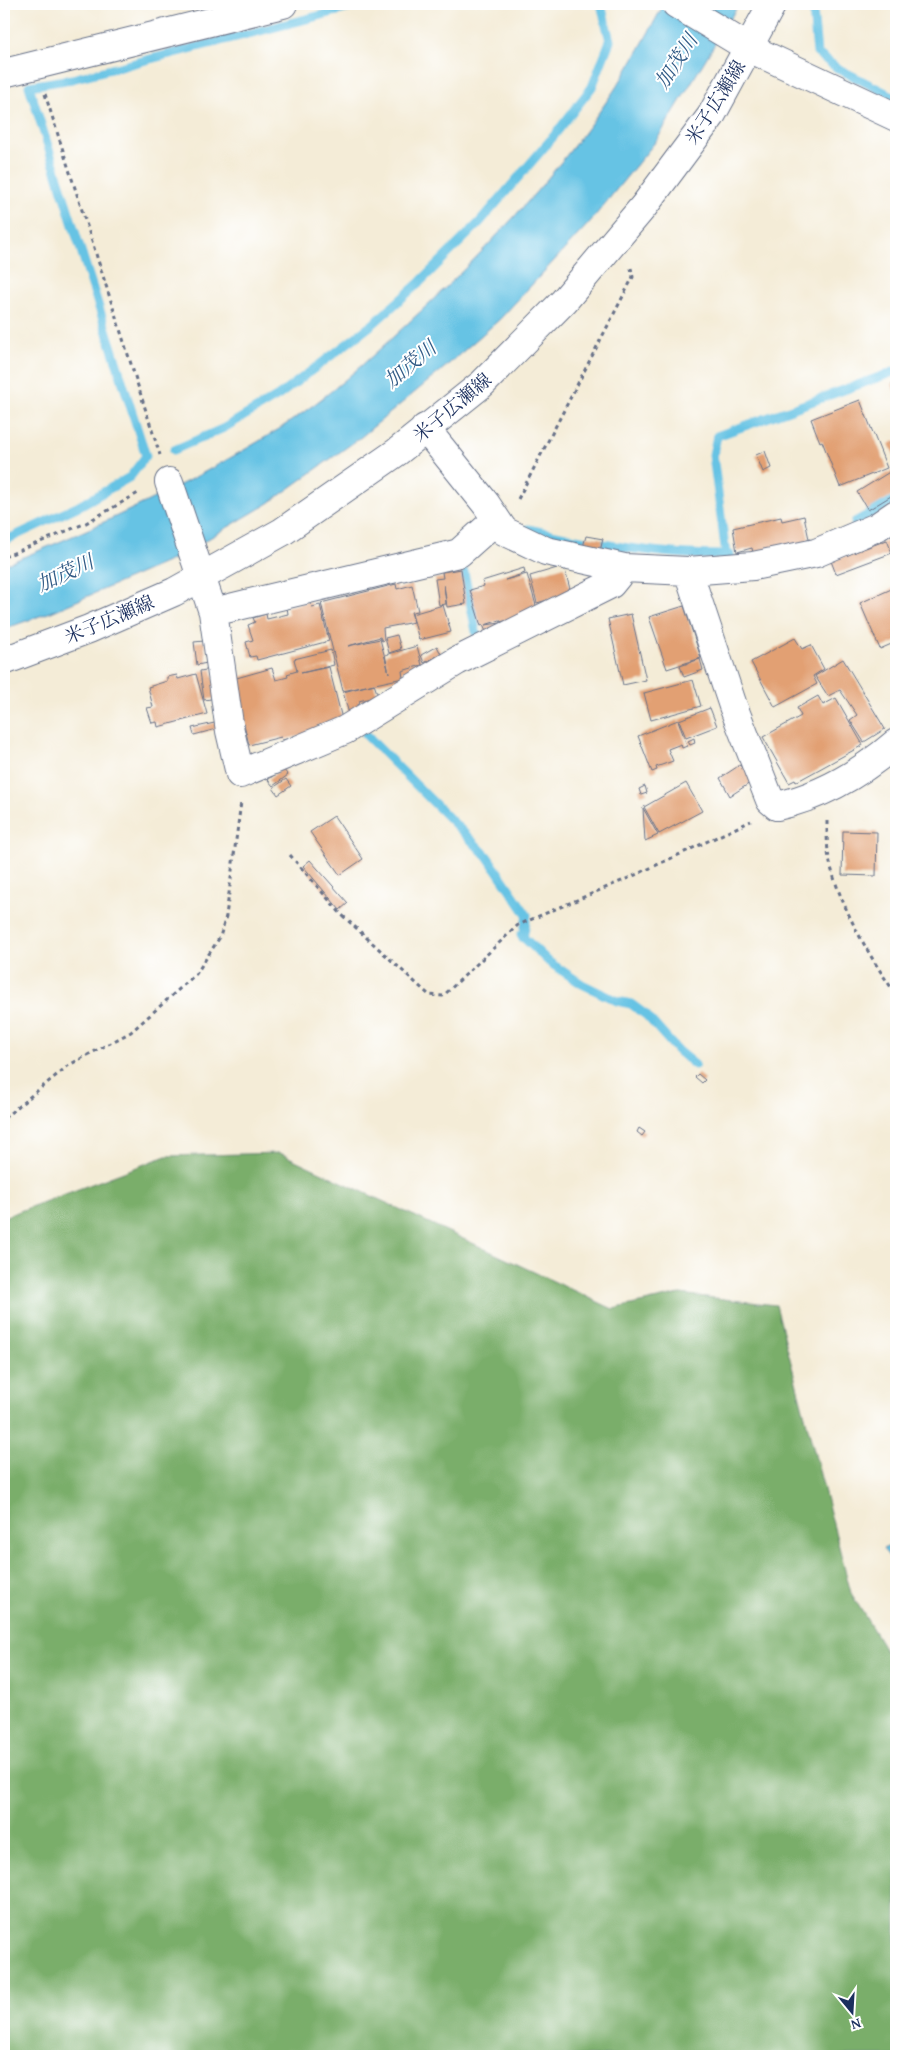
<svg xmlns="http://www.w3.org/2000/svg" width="900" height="2060" font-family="'Gentium Book Plus','Noto Serif JP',serif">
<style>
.forest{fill:#7aae6a;stroke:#4a6e64}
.water{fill:#66c3e4;stroke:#4079a1}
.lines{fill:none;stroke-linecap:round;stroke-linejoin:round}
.stream{stroke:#66c3e4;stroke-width:9}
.building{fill:#e2a073}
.minor-casing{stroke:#677188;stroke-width:30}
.major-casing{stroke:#677188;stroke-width:30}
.path{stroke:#677188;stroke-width:3;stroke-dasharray:4 4;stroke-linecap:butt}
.minor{stroke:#fff;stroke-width:28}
.major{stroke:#fff;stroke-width:28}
.labels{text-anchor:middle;stroke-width:4;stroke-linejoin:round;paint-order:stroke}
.street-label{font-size:19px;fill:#1b2f5e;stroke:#fff}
.water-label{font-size:20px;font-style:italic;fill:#325b86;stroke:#fff}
</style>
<rect width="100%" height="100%" fill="#fff"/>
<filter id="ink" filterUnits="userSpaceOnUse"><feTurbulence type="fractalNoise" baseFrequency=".02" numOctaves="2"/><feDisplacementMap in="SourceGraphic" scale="10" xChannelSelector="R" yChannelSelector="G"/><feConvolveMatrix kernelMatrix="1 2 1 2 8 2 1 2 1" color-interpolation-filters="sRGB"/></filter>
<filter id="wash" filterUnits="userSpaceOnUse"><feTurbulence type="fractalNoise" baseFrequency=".0096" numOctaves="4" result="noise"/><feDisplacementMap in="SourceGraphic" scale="20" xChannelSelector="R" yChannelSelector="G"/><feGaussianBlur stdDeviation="1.12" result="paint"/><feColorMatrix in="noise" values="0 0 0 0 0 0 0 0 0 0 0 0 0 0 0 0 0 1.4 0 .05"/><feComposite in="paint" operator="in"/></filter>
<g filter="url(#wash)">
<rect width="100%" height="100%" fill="#f4ecd7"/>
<path class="forest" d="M280,1153L613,1309L680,1294L776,1305L851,1593L892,1661L896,1662V2056H4V1217L166,1156Z"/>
<path class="water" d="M664,4H739L656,141L590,222L500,319L443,369L361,437L269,503L174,559L51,612L4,629V565C98,527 192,483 279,429C326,399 366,362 406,325C482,255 555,178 613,92C632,64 648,33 664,4Z
M890,1546H896V1565L883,1549Z"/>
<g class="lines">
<path class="stream" d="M813,10L817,53L837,68L896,98
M174,450L224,428L278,396L373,324L420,282L480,222L553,137L592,87L610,41L601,4
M855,522L896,499
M528,529C595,544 661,556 730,555
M4,541L79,506L130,477L146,456L29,86L72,79L365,4
M726,555L713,455L717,436L896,371
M464,572L478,641L472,644
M366,735L487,856L527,915L523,938
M521,935L549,962L582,984L617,1001L631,1004L646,1015L678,1051L695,1065"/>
</g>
<g id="blocks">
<path class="building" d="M896,382V396L892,384Z
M860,400L887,468L840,487L822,441L820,442L811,419Z
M896,440V459L889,444Z
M765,451L771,468L763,472L756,455Z
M896,468V493L868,510L857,492Z
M804,516L809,539L805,542L753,553L752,548L737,552L733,528L781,517L782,521Z
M586,536L603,539L600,551L583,547Z
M887,540L892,553L836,574L831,561Z
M564,566L571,593L537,603L530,576Z
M524,568L525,573L505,580L527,574L537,609L521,617L500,622V620L485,625L501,623L503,629L487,634L483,625L481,626L470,590L484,586L482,581Z
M461,569L466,604L447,607L444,585L446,604L439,605L435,579L443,578L442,572Z
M396,584L397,589L412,585L418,611L411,612L414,622L383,628L384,640L382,641L380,637L348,646L380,639L389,673L385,655L417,646L422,665L402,671L403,678L343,691L321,603Z
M896,587V642L880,649L860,603Z
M310,601L312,607L320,605L329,641L257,660L256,656L250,657L246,642L253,640L248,625L255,622L253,618L266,614L267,619L288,614L287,607Z
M443,605L451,632L419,640L412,614Z
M684,606L701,658L667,669L649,617Z
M631,614L646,680L623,685L608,619Z
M397,635L401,649L389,653L385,638Z
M795,638L802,649L811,645L824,669L813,676L817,684L775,707L751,662Z
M204,641L207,663L197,665L194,642Z
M437,646L441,654L424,663L421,655Z
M331,650L334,665L301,673L329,667L342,719L316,727L317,732L282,740L281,737L249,745L233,679L272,668L276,680L288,677L287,674L297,671L294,659Z
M700,659L703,670L684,677L680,666Z
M843,659L885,729L864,742L850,720L857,715L840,690L828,696L815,676Z
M212,669L218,698L204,700L200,671Z
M196,674L207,714L158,727L157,722L152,723L147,708L153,707L148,687L167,681V677L177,675L178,679Z
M693,680L701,706L651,720L644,693Z
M374,684L378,696L359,701L362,710L349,714L343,692Z
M818,696L823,705L836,698L863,745L796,782L795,780L789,783L763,737L801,716L797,708Z
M710,708L717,726L686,738L679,720Z
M678,720L687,746L682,748L681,744L668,749L673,761L656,767L657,770L652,772L638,736Z
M219,722L220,728L194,735L192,728Z
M694,738L695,743L690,745L688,741Z
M740,765L742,768L744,766L753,781L730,796L720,778Z
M282,768L288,775L273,786L268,780Z
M286,779L291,786L278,795L273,788Z
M686,783L702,811L659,834L644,807Z
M645,786L647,793L641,795L639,789Z
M643,808L658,835L645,841Z
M334,816L363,859L340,875L310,832Z
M843,831L877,832L876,876L842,875Z
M310,860L348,903L340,910L303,866Z
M698,1074L705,1080L702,1083L695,1077Z
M639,1128L645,1132L642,1136L637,1132Z"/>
</g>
</g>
<g filter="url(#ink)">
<use href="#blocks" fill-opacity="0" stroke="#677188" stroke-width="1"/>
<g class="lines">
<g class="minor-casing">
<path id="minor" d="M676,4L749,48L896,117
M4,73L283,4
M425,428L486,504L504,531L546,551L624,568L688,571L753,566L816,553L877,527L896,514
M169,482L213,612L459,553L496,520
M688,571L733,706L770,800L777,806C823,796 861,773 896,743
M213,612L230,731L240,774L345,730L457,661L611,584L624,568"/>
</g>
<g class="major-casing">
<path id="major" d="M4,661L89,629L174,592L282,532L397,452L482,384L564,301L644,206L711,116L772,4"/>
</g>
<path class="path" d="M45,94L160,455
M518,499L633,277L631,268
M4,557L86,523L140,492
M827,821C827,831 827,842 828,852C834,896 870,959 896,994
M290,855L342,915L429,995L443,996L518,925L631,877L751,821
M4,1118L69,1065L131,1032L196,974L220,937L226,916L241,802"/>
<use href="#minor" class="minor"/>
<use href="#major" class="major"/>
</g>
</g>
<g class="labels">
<g class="street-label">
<text transform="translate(715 102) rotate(-58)" y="7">米子広瀬線</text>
<text transform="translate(452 407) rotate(-40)" y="7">米子広瀬線</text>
<text transform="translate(109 619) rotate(-23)" y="7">米子広瀬線</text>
</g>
<g class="water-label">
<text transform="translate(676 61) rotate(-57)" y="7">加茂川</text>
<text transform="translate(410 364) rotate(-40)" y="7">加茂川</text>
<text transform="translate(65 573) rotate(-25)" y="7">加茂川</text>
</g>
</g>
<rect width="900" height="2060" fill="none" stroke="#fff" stroke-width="20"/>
<g transform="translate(852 2012) rotate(162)" stroke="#ffffff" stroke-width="4" paint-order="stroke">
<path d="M0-4L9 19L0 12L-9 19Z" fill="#1b2f5e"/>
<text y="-8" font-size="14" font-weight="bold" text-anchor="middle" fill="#1b2f5e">N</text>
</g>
</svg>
